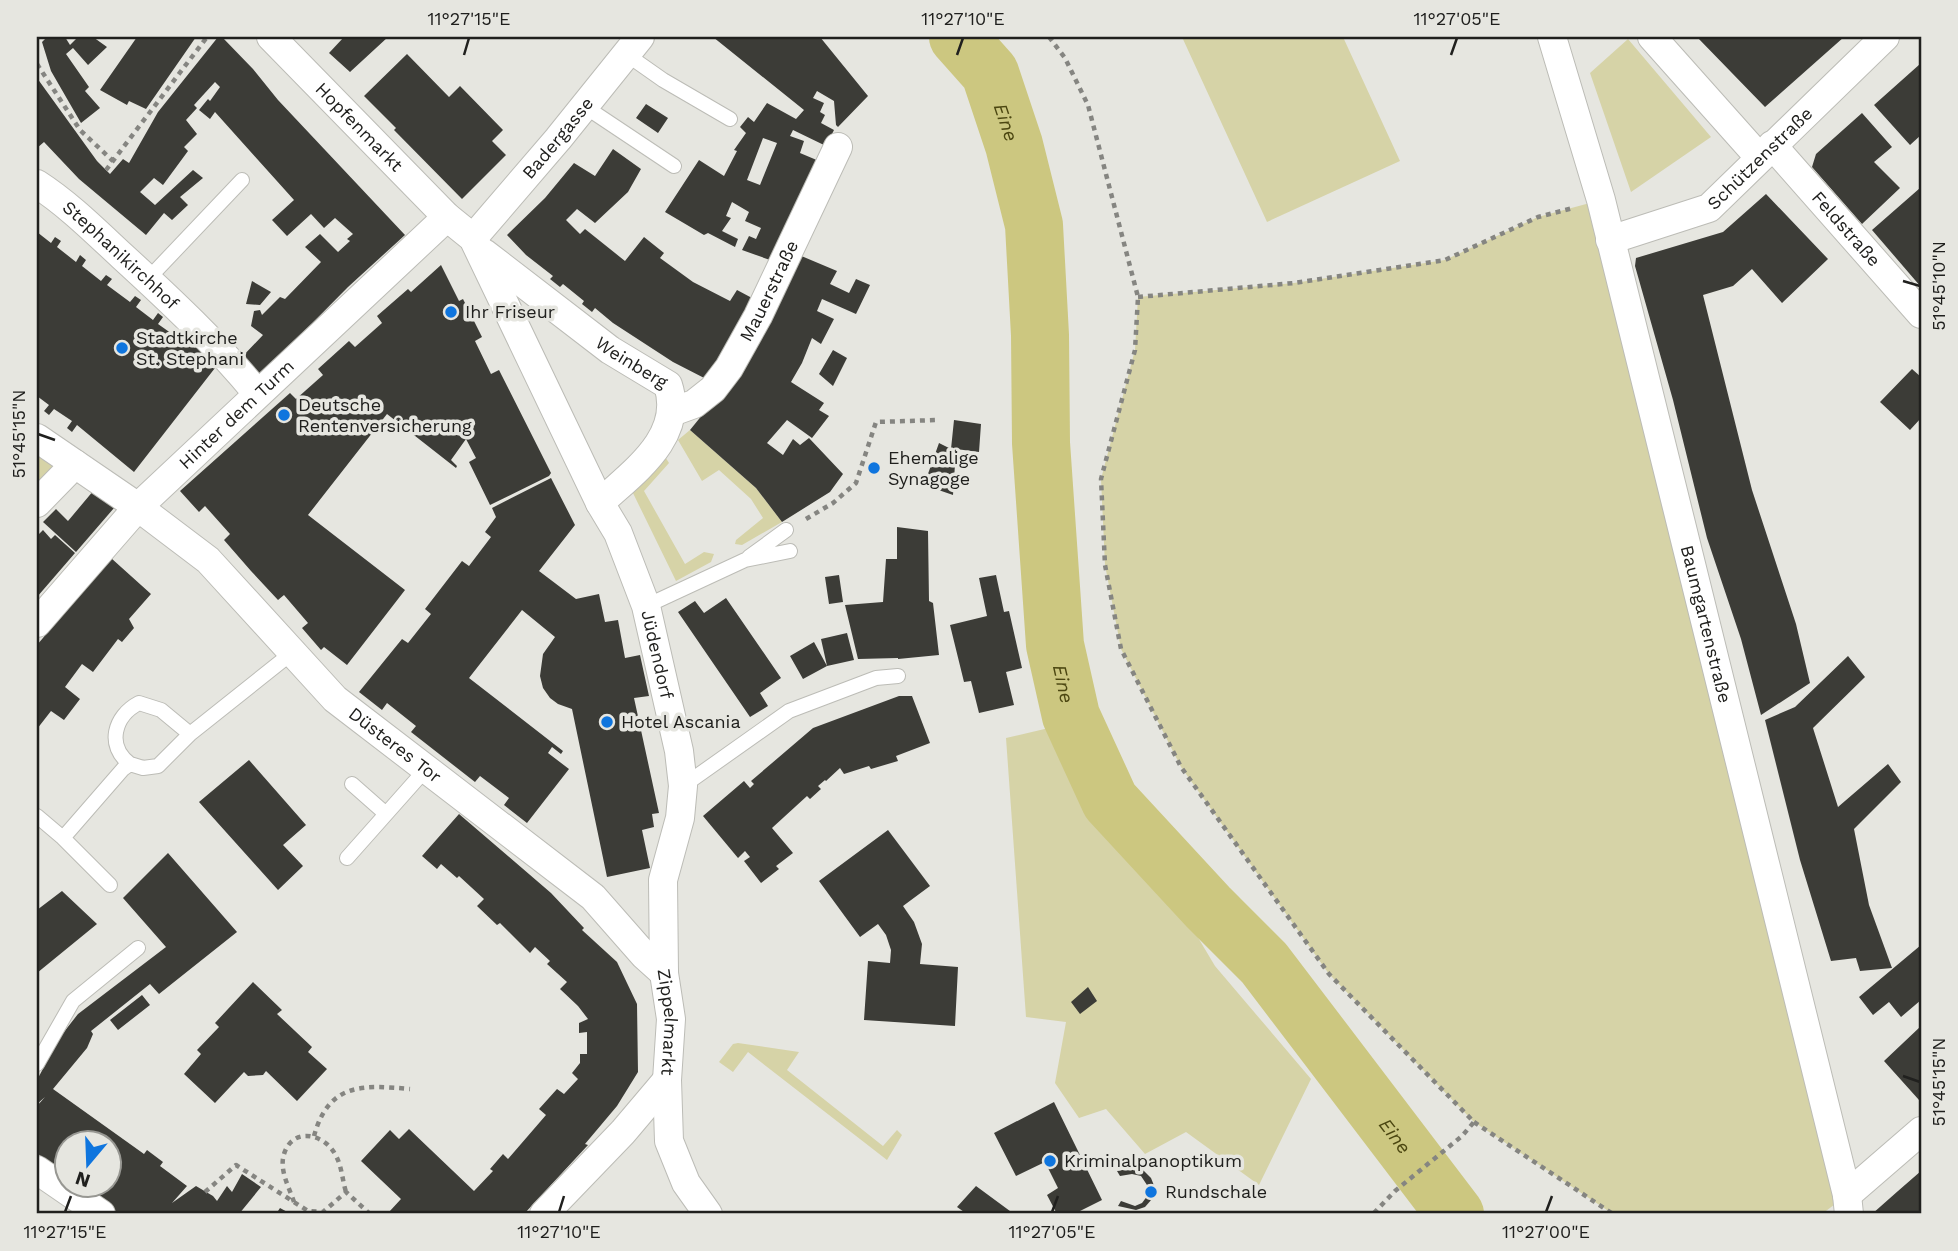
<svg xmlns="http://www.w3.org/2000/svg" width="1958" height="1251" font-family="'Work Sans',sans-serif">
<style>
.green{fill:#d6d3a7}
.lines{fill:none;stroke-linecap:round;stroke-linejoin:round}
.river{stroke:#ccc780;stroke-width:58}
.building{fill:#3c3c37;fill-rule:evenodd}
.service-casing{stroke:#bcbcb6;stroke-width:16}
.minor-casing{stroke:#bcbcb6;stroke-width:30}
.path{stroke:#858581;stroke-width:4.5;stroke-dasharray:5 5;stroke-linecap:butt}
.service{stroke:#fff;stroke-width:14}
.minor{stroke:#fff;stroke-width:28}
.ticks{fill:none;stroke:#20201e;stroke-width:2.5}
.poi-dot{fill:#0f75de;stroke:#e6e6e0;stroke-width:2.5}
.labels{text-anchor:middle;stroke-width:7;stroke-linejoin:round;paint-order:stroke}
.street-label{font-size:18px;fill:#20201e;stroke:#e6e6e0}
.poi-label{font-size:18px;fill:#20201e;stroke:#e6e6e0;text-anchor:start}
.water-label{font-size:19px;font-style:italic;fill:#4c4711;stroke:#e6e6e0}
.neatline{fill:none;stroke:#20201e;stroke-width:2.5}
.ticks-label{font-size:18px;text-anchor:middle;fill:#20201e}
</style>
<rect width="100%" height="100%" fill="#e6e6e0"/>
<path class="green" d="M1182,37H1343L1400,161L1267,222Z
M1628,39L1711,137L1631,192L1590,73Z
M1601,200L1847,1195L1822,1214H1613L1474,1122L1329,974L1181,767L1121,649L1105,565L1101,479L1135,350L1138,297L1294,283L1445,260L1538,217Z
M690,430L756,488L782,522L742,545L735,544L736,540L763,518L751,499L719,470L702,481L678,440Z
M37,449L56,462L37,484Z
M664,455L669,463L644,491L685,564L704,552L714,554L711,562L676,581L632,491Z
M1070,723L1215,966L1311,1079L1259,1185L1186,1132L1145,1154L1106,1109L1079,1118L1055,1083L1066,1022L1026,1017L1006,738Z
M738,1043L799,1052L787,1070L883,1146L897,1130L902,1135L887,1160L748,1052L733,1072L719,1062L733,1044Z"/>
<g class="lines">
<path class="river" id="s1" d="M958,37L990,73L1014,145L1034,225L1040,335L1041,443L1055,645L1071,716L1110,801L1208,907L1264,963L1455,1214"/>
</g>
<path class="building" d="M47,37H65L70,45L78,37H93L107,47L88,65L73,48L66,54L89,87L85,91L100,108L81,123L51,71L42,42Z
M137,37H196L146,109L129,101L127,105L100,90Z
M218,37H222L253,69L278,100L405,235L348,287L261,375L241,358L263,335L251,326L254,311L260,310L262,315L280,297L285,299L321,262L305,247L320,234L338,252L350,241L347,239L353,234L335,218L324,228L311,214L287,236L272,220L294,200L215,112L210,119L199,110L208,99L210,101L220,87L215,82L194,105L197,108L186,120L197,134L184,147L188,151L163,185L154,178L140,192L155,205L193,170L203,178L180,197L188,205L172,220L164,213L146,235L79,179L44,142L37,148V78L97,161L110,174L123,159L129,163L158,112Z
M344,37H388L350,72L329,53Z
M713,37H820L868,96L838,127L836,125L834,101L817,91L813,98L824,103L820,112L825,115L821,123L834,130L826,146L793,130L790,136L804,141L800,153L819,161L770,260L742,250L749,236L756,239L761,228L745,221L749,212L732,202L726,216L731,218L722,231L738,239L735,247L708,233L704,235L665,212L699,160L724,176L737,151L734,150L746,133L740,127L748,117L754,122L767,103L796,119L804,110ZM763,138L777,143L760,185L747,180Z
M1697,37H1844L1765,107Z
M407,54L449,97L460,86L503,130L492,141L506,155L462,199L394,130L396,128L364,96Z
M1920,64L1921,135L1910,145L1874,105Z
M646,104L668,118L658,133L636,118Z
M1862,113L1892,147L1874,162L1900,188L1862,224L1812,167L1816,154Z
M613,149L641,169L628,192L595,223L577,209L566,220L580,234L585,229L625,261L644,237L664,253L660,258L693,282L730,301L737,290L752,298L710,381L673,362L613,323L595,308L592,312L582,304L584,301L563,284L560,287L550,279L553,276L526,255L507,235L545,198L574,163L595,176Z
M1920,188L1921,190V287L1872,230Z
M1766,194L1828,259L1782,303L1752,269L1733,286L1703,295L1752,490L1796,624L1810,683L1761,715L1741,639L1707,538L1673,400L1635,266L1636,258L1723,232Z
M37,232L51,243L55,237L61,241L57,247L76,262L80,255L86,260L82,266L101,281L106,275L112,279L107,285L130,302L135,296L141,300L136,307L153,320L158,313L163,317L158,324L175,336L181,329L222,359L134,472L77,425L72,432L67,428L72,421L54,409L49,415L44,411L49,405L37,396Z
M799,255L837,271L830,284L849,293L856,279L870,285L856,314L822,299L817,311L834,319L821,344L812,338L802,363L791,382L824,403L819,410L829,416L812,438L787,420L767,443L783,455L793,439L800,445L809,438L843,474L830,492L782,522L756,488L690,430L716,398Z
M441,265L459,301L463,299L482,337L475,341L491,374L499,370L551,473L549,476L490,505L469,462L476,458L466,439L451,460L457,466L456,468L387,414L308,515L405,590L347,665L324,647L321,650L302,628L308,623L284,595L278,600L251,571L224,540L230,534L205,506L199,512L180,491L290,393L296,399L323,375L318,369L349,341L355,347L382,323L377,316L408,289L411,292Z
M252,281L271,292L260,305L246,304Z
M833,350L847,358L833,386L819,374Z
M1912,369L1921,377V418L1910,430L1880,402Z
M954,420L981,424L979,452L956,449L953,495L924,485L939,443L951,449Z
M551,478L575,525L539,571L576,599L599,594L605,622L618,620L625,658L640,655L649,696L634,698L659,813L652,814L654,827L642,830L650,868L607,877L572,709L558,704L550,698L543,688L540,676L543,654L555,637L522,610L469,678L563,751L561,754L552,747L548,753L569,769L527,823L504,805L509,798L480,776L475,782L411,732L416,726L387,703L382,710L359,692L402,639L408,643L431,614L425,609L462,561L469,566L491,537L485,532L496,517L492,508Z
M94,490L114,508L76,552L43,522L56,509L68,521Z
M897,527L928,531L929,601L933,603L939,655L898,659V658L858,659L845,605L883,602L886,559H897Z
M43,530L51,539L55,535L75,553L37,597V552L39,551L37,536Z
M111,558L151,594L129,619L134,628L122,642L118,639L93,672L82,664L65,687L80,699L64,720L51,711L37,729V645Z
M839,575L843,602L829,604L825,577Z
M996,575L1004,612L1009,611L1022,668L1006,672L1014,705L979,713L971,681L964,682L950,625L987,616L979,578Z
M726,598L781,678L760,693L768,706L750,717L678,612L695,601L704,613Z
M847,633L854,660L827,666L803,679L790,656L814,642L827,666L821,639Z
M1848,656L1865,677L1813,728L1838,807L1888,764L1901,782L1854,829L1869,905L1892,968L1860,971L1856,958L1831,961L1800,860L1765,720L1795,707Z
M899,696H912L930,743L896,756L898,761L871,769L869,766L844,774L840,768L826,781L825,780L818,786L821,789L810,799L807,796L772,828L793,853L776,866L779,869L761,883L744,861L750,857L745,851L738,858L703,816L744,781L750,788L754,784L751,781L813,728Z
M249,760L306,825L283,845L303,866L278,890L199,802Z
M459,814L551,893L584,928L582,930L617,962L637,1004L638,1072L617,1106L585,1144L588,1145L524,1214H391L389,1212L401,1199L361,1161L390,1130L399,1139L409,1129L474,1191L493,1171L490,1169L503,1154L508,1159L546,1115L539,1109L557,1089L564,1094L578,1079L572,1073L580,1063V1054H587V1032L579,1033V1023L588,1019L578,1006L560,989L567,982L547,964L550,961L535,947L530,953L500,923L497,925L477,906L484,899L459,876L457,878L441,864L437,869L422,856Z
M888,830L930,886L903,906L914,922L922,944L920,964L958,967L955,1026L864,1020L868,961L890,963L891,950L886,935L878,924L860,937L819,881Z
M168,853L237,932L159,994L150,984L91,1031L93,1034L87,1048L53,1089L144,1154L147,1150L163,1162L160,1166L187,1186L172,1203L196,1186L213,1196L217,1201L227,1186L232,1192L242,1174L261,1187L239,1214H118L78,1185H108V1142H66V1176L37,1153V1106L45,1097L37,1104V1080L60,1037L78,1014L166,947L123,898Z
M62,891L97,924L37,973V910Z
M1921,945V1000L1901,1017L1889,1002L1873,1015L1859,997Z
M253,982L282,1010L277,1014L312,1047L308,1052L327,1069L297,1101L266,1071L263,1075L248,1076L244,1072L215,1103L184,1074L201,1054L197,1050L219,1027L215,1023Z
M1088,987L1097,1001L1080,1014L1071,1002Z
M142,995L150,1005L118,1030L110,1020Z
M1921,1026V1098L1919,1100L1884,1061Z
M1054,1102L1102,1200L1074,1214H1057L1047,1195L1058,1188L1045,1162L1016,1176L994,1133Z
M1132,1168L1143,1170L1151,1178L1155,1188L1152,1199L1145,1207L1136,1210L1118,1206L1121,1201L1135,1206L1142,1203L1148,1195L1149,1188L1141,1176L1132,1174L1120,1176L1117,1171Z
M1921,1171V1214H1872L1898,1191Z
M976,1186L1014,1214H967L957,1207Z
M280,1208L291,1214H276Z"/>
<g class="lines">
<g class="service-casing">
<path id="service" d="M626,54L663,80L730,119
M584,106L674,166
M148,279L242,180
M749,557L786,530
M646,606L745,560L790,551
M130,764C106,746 114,716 139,703L161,710L190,734
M352,784L386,814
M683,786L789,711L876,678L898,676
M37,816L63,838
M347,858L426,769
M110,885L63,838L123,769L130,764L143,768L158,766L190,734L293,652
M37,1064L73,1001L138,948"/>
</g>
<g class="minor-casing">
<g id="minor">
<path id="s2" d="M271,37L447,217L473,238L600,503L618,533L646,606L679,751L683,786L680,818L663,880L664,973L671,1019L667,1080L669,1141L686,1183L708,1214"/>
<path id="s3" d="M1552,37L1601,200L1847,1195L1849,1214"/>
<path d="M1652,37L1759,157"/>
<path id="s4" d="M1772,145L1921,314"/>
<path id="s5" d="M37,184C68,204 95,231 122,256C170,300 216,343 257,393"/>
<path id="s6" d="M473,238L558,139L640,37"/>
<path id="s7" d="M1610,240L1709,208L1885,37"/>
<path id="s8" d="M484,253L610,350L668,385C685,437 633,472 600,503"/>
<path id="s9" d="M672,412L694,404L713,389L729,368L758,316L838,147"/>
<path id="s10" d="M37,438L138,507L208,560L335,699L593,897L644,955L664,973"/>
<path d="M37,503L75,464"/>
<path id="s11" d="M37,623L138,507L447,217"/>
<path d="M37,1170L101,1214"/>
<path d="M1847,1195L1921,1131"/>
<path d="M544,1214L623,1132L667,1080"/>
</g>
</g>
<path class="path" d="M1049,37L1065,58L1088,105L1138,297L1135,350L1101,479L1105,565L1121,649L1181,767L1329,974L1474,1122L1462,1136L1395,1191L1373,1214
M37,64L80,130L113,161
M106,170L207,37
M1138,297L1294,283L1445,260L1538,217L1573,208
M806,519L833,503L856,483L876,422L938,420
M1474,1122L1613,1214
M314,1136C329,1082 363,1085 410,1089
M205,1192L236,1165L308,1211L323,1212L346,1192L370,1214
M294,1202C289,1187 279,1170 284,1154C293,1126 324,1134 335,1154C342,1166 342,1179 346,1192"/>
<use href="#service" class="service"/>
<use href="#minor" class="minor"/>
</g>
<path class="ticks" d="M464,55L469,38M957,55L963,38M1451,55L1457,38M1903,281L1920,286M38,434L55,440M1903,1076L1920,1082M65,1212L71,1196M559,1212L564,1196M1052,1212L1058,1196M1546,1212L1552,1196"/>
<g class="poi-dot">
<circle cx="451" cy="312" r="7"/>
<circle cx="122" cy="348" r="7"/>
<circle cx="284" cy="415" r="7"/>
<circle cx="874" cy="468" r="7"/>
<circle cx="607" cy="722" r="7"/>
<circle cx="1050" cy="1161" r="7"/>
<circle cx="1151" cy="1192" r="7"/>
</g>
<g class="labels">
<g class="street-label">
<text dy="6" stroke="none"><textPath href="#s2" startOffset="126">Hopfenmarkt</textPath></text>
<text dy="6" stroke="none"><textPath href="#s6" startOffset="131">Badergasse</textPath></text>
<text dy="6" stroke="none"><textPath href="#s7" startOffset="175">Schützenstraße</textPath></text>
<text dy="6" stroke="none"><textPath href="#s4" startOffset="112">Feldstraße</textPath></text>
<text dy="6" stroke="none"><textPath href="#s5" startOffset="110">Stephanikirchhof</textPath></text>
<text dy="6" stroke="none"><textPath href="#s9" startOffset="161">Mauerstraße</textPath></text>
<text dy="6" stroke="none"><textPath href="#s8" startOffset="184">Weinberg</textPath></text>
<text dy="6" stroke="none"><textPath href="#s11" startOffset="289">Hinter dem Turm</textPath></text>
<text dy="6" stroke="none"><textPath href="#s3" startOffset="607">Baumgartenstraße</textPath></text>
<text dy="6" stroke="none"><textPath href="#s2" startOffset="742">Jüdendorf</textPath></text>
<text dy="6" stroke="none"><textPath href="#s10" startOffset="474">Düsteres Tor</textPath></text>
<text dy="6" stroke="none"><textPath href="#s2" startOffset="1115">Zippelmarkt</textPath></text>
</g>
<g class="poi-label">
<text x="465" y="318">Ihr Friseur</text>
<text x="136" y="344">Stadtkirche<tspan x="136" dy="21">St. Stephani</tspan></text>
<text x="298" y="411">Deutsche<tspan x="298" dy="21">Rentenversicherung</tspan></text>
<text x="888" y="464">Ehemalige<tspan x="888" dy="21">Synagoge</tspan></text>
<text x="621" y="728">Hotel Ascania</text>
<text x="1064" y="1167">Kriminalpanoptikum</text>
<text x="1165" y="1198">Rundschale</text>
</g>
<g class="water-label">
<text dy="7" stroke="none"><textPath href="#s1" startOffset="100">Eine</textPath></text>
<text dy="7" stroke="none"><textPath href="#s1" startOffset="667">Eine</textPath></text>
<text dy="7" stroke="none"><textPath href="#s1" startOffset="1234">Eine</textPath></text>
</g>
</g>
<rect width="1958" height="1251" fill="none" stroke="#e6e6e0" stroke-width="77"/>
<g transform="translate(88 1164) rotate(199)"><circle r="33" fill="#e6e6e0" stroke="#979792" stroke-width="2"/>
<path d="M0-5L12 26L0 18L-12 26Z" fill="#0f75de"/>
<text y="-10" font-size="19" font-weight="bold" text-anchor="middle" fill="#20201e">N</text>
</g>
<rect x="38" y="38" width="1882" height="1174" class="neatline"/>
<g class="ticks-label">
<text x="469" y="25">11°27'15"E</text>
<text x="963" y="25">11°27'10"E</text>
<text x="1457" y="25">11°27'05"E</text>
<text transform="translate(1939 286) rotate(-90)" y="6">51°45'10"N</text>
<text transform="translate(19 434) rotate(-90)" y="6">51°45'15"N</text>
<text transform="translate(1939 1082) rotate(-90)" y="6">51°45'15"N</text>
<text x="65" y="1238">11°27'15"E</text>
<text x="559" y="1238">11°27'10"E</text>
<text x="1052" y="1238">11°27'05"E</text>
<text x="1546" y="1238">11°27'00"E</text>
</g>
</svg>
